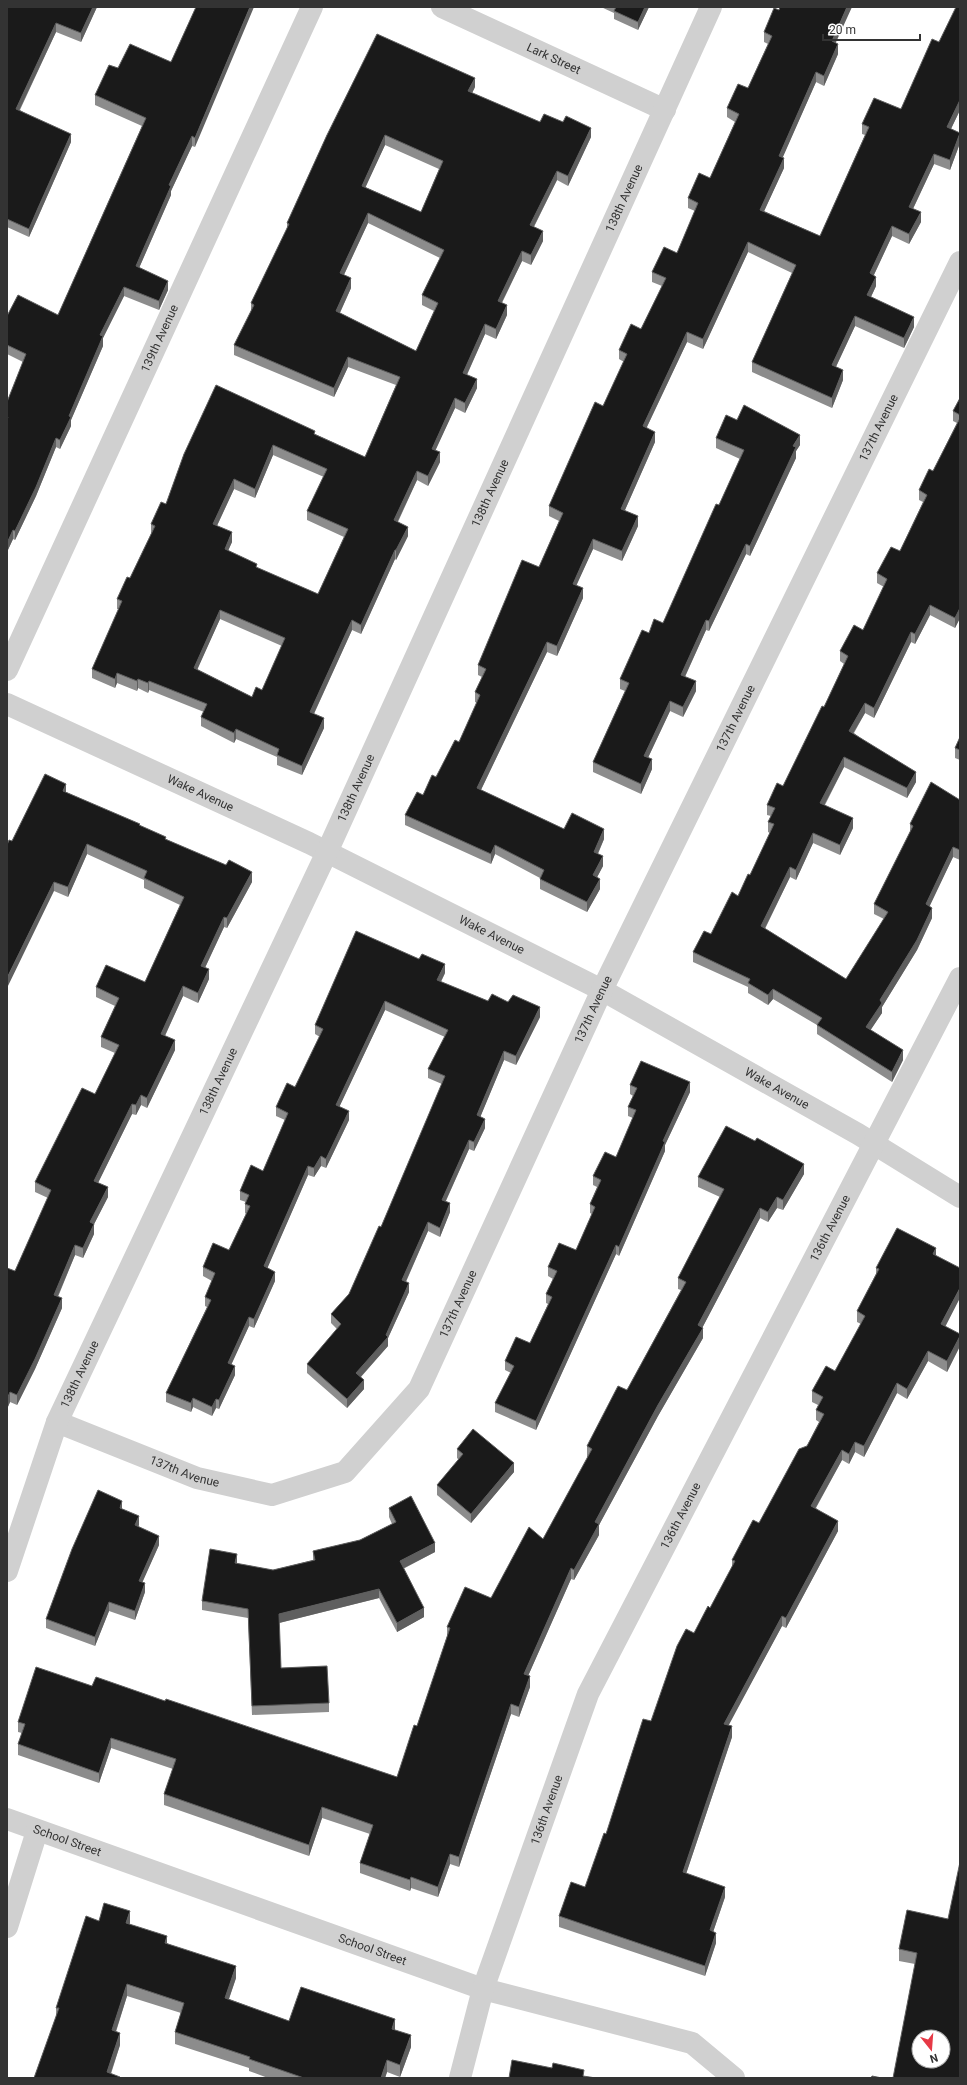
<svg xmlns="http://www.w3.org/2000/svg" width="967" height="2085" font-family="Roboto,sans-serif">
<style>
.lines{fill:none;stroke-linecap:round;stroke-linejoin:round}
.minor{stroke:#d0d0d0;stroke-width:22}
.wall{fill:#8c8c8c;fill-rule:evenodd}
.shaded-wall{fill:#5f5f5f}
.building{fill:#1a1a1a;stroke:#5f5f5f;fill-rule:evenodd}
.labels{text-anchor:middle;stroke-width:4;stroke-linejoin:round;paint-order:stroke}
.street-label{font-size:12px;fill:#333;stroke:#fff}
</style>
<rect width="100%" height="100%" fill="#fff"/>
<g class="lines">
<g class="minor">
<path id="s1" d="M442,7L665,110"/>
<path id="s2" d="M7,670L312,7"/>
<path id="s3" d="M7,704L309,843L602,990L858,1134L960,1197"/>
<path id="s4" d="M57,1422L197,1478L272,1495L345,1472L419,1389L602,990L960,262"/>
<path id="s5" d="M7,1571L57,1422L327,852L711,7"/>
<path id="s6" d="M7,1819L483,1989L692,2043L734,2078"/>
<path d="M7,1927L37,1831"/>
<path id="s7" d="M460,2078L483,1989L588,1694L960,978"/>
</g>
</g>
<path class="wall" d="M7,7H97L81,42L56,32L20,110L71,142L38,217L29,237L7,227Z
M196,7L195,147L192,146L171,191V195L139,268L168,290L159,310L124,296L103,338V346L71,420V426L60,449L56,447L36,496L15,540L13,539L7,552V402L23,362L7,354V316L58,315L142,126L95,105V95L118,68L171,62Z
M601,7H649L638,30L614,19V13Z
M960,7V110L951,129L960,143L950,170L934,164L913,209L921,222L909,244L892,236L874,275L876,286L871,297L914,327L904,348L855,326L836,367L843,380L832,408L752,372V362L792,273L748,252L703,349L687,342L647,427L655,442L625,510L638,526L622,561L593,549L576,585L583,598L557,656L547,652L481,790L564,829L604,839L598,854L603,866L597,877L600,889L587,912L540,889V878L495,854L491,864L405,825V815L423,795L436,777L459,742L477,703L475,702V692L482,677L478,675V665L539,567L559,521L549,516V506L603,406L624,362L619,359V350L641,329L662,286L652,282V272L677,253L695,211L688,208V198L710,178L735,122L727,117V108L748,88L768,44L764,42V32L836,43L838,54L824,86L816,82L782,158L784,168L764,211L820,236L865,135L862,134V124L901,109L939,42Z
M475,87L472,93L540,122L591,137L568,186L557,180L534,227L543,241L531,265L522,261L502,303L507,315L496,339L485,334L467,375L477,388L465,413L455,408L435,450L440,462L428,486L417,480L398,522L408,536L396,560L395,559L361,634L352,630L314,714L324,728L302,775L277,765V757L236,739L234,743L201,726V717L204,712L149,690L148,693L138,688L137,691L117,683L115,688L92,678V669L119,609H117V599L130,578L151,534V524L166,504L184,454L315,434L365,457L396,385L348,367L334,397L234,355V345L251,312V303L287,229V223L327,135ZM385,145L439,169L421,212L365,187ZM368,223L440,258L422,295V305L434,311L416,351L340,313L351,288L344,275ZM273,455L324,477L307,511V520L344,537L318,594L257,568L228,550L232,542L217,526L234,489L255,498ZM220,619L282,646L262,690L252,697L197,669Z
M960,398V618L955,628L930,615L915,644L911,642L874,718L865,713L854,733L916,782L907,798L844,767L825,805L853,828L840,855L813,843L796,880L790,877L765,929L846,979L884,919L874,914V904L910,832V824L960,800V860L953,857L929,906L932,918L917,950L882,1007V1013L870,1030L903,1060L892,1082L817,1034V1025L773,999L768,1005L748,993V987L693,962V952L711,934L738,896L750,875L770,833L768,832V822L771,816L767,815V805L783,786L824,707L844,664L840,661V651L863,630L884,587L877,583V573L900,551L923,502L919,500V490L933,471L957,423L953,421V411Z
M716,438L800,445L796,451V458L750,556L746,554L709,631L706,630L685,677L696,691L683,717L670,711L648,758L652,769L641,794L593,772V762L625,691L620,689V679L649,633L663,623L719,505L740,459L716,448Z
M960,737V760L955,758V748Z
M66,792L140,826L252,882L227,928L224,927L205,968L209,979L198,1003L183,996L165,1036L175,1050L147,1108L141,1105L136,1115L132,1114L98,1183L108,1197L94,1224V1234L83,1258L75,1255L58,1297L62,1308L35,1369L17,1405L10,1402L7,1409L15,1271L48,1198L35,1192V1182L95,1094L115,1053L101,1047V1037L115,1006L96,997V987L145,982L180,905L144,888V880L87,854L68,897L54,891L12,841Z
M445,973L441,982L488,1001L508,1002L540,1017L516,1065L504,1060L480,1117L485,1128L474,1151L469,1149L446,1201L450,1212L440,1237L428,1231L406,1282L409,1292L388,1338V1346L361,1377L364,1389L347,1408L307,1373V1364L337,1329L331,1323V1314L349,1294L381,1227L442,1084L428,1078V1069L445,1037L385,1010L339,1107L349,1120L326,1168L321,1166L314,1177L308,1175L267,1268L275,1281L254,1328L249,1326L231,1364L235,1375L219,1409L216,1408L212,1416L193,1407L191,1412L166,1402V1393L207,1307L205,1306V1297L212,1281L203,1276V1267L229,1250L246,1214L245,1213V1204L246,1202L240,1200V1191L263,1171L285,1120L276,1116V1107L295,1087L320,1037L315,1034V1025Z
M630,1085L690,1092L665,1145V1151L619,1256L616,1254L536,1430L495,1412V1403L511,1373L505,1370V1361L530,1343L548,1304L546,1303V1294L553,1279L548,1276V1267L576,1250L592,1214L590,1213V1204L597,1187L593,1185V1176L616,1157L633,1118L628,1116V1107L633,1096L630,1094Z
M960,1113V1126L959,1125V1114Z
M804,1174L783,1210L777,1208L768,1222L760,1218L702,1328L703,1338L658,1416L599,1525V1535L574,1580L571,1579L528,1676L530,1687L519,1717L511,1714L459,1867L450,1864L438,1897L411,1888L410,1891L360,1873V1863L370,1834L322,1818L309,1856L164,1805V1794L173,1769L111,1748L99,1783L18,1755V1744L22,1733L18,1732V1722L92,1686L165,1701L397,1777L417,1726L447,1637V1627L491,1598L543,1539L588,1457H587V1446L627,1390L681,1290L678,1289V1278L720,1197L698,1187V1177Z
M936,1256L945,1327L960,1334V1346L947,1372L928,1361L907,1399L897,1393L864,1457L855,1452L849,1464L842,1460L816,1508L838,1531L786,1628L782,1626L728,1725L732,1737L686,1874L725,1897L713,1932L716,1943L705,1976L559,1927V1916L585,1887L651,1721L694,1633L710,1608L732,1567V1560L759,1523L807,1446L819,1422L816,1420V1410L818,1405L812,1402V1391L835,1371L861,1324L857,1322V1311L876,1274V1268Z
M457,1449L514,1472L471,1523L437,1495V1485L459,1460L457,1458Z
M389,1508L435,1552L403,1569L424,1617L397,1632L379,1598L279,1623L281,1668L329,1703V1712L252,1715L248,1618L202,1610V1601L237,1564L273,1570L313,1560V1551L360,1540L392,1524L389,1517Z
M122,1509L139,1525L138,1526L159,1545L142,1582L145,1592L135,1620L109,1611L95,1646L46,1628V1619Z
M948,1919L960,2078L915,1964L899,1961V1949Z
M99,1921L130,1923L129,1924L236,1978L229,1999L289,2021L395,2030L411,2047L400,2077L387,2072L385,2078H268L249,2071V2068L175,2044V2032L181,2013L127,1996L116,2032L120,2045L111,2074L120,2078H34L56,2017V2008Z"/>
<path class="shaded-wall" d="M93,7H97L81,42V33Z
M250,7H254L195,147V138Z
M645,7H649L638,30V22Z
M847,7H852L832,51V41Z
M56,23V32L16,117V109Z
M838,44V54L824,86V76Z
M816,72V82L779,166V156Z
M475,78V87L468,101V91Z
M960,100V110L947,137V127Z
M591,128V137L568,186V176Z
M960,133V143L950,170V160Z
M71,134V142L38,217L29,237V229Z
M385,135V145L362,195V186Z
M192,136V146L171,191V195L136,275V266L169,185Z
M934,154V164L909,217V207Z
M784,158V168L760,220V210Z
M557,171V180L530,234V225Z
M921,212V222L909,244V234Z
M368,213V223L340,283V273Z
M892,226V236L870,283V273Z
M543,231V241L531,265V255Z
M748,242V252L703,349V339Z
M522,251V261L498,310V301Z
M876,277V286L867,305V295Z
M351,278V288L336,321V311Z
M168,281V290L159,310V301Z
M124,287V296L103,338V346L71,420V426L60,449V440L69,416L100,335Z
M507,305V315L496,339V329Z
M855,316V326L832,375V365Z
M914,317V327L904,348V338Z
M485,324V334L463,383V373Z
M687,332V342L643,435V426Z
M348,357V367L334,397V388Z
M843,370V380L832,408V398Z
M477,379V388L465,413V403Z
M455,398V408L432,458V449Z
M655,432V442L621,519V509Z
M800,435V445L796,451V458L750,556V546L793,446Z
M56,438V447L36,496L15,540V531Z
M273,445V455L255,498V489Z
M440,452V462L428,486V476Z
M417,471V480L394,529V520Z
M234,479V489L213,534V524Z
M638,516V526L622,561V551Z
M408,527V536L396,560V550Z
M13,530V539L7,552V543Z
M232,532V542L225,558V549Z
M593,539V549L573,593V584Z
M746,544V554L709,631V621Z
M395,550V559L361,634V625Z
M583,588V598L557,656V646Z
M930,605V615L915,644V634Z
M960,608V618L955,628V618Z
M220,610V619L194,677V668Z
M352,620V630L310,722V712Z
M706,620V630L681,685V675Z
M911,632V642L874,718V708Z
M547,642V652L477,798V788Z
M117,673V683L115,688V679Z
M138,679V688L137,691V681Z
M149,681V690L148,693V683Z
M696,681V691L683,717V707Z
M670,701V711L644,766V756Z
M865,703V713L849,740V731Z
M324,718V728L302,775V766Z
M236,729V739L234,743V733Z
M844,757V767L820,813V803Z
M652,759V769L641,794V784Z
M916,772V782L907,798V788Z
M66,784V794L63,791Z
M853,818V828L840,855V845Z
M604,829V839L594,862V852Z
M813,833V843L796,880V870Z
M87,844V854L68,897V887Z
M495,845V854L491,864V854Z
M953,847V857L926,914V904Z
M603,856V866L593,885V875Z
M790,867V877L761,936V926Z
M252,872V882L227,928V918Z
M600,879V889L587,912V902Z
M54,882V891L7,988V978Z
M932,908V918L917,950L882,1007V1013L866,1037V1027L880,1000Z
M224,917V927L201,976V966Z
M445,964V973L437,989V980Z
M209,969V979L198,1003V993Z
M183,986V996L161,1044V1034Z
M773,989V999L768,1005V995Z
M385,1001V1010L336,1114V1105Z
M540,1007V1017L516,1065V1056Z
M175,1040V1050L147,1108V1098Z
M903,1050V1060L892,1082V1072Z
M504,1051V1060L477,1125V1115Z
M690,1082V1092L665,1145V1151L619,1256V1247L663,1141Z
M141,1095V1105L136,1115V1105Z
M132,1104V1114L94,1191V1181Z
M349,1111V1120L326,1168V1159Z
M485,1119V1128L474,1151V1142Z
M469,1140V1149L442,1209V1200Z
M321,1156V1166L314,1177V1168Z
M804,1164V1174L783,1210V1200Z
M308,1166V1175L264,1276V1266Z
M108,1187V1197L90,1232V1222Z
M777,1197V1208L768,1222V1212Z
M450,1203V1212L440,1237V1228Z
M760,1208V1218L698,1336V1325Z
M428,1222V1231L402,1290V1280Z
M94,1224V1234L83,1258V1248Z
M75,1245V1255L54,1305V1295Z
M616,1245V1254L536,1430V1421Z
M936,1248V1258L933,1254Z
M275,1272V1281L254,1328V1319Z
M409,1283V1292L388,1338V1346L356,1382V1373L386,1335Z
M960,1288V1298L941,1335V1324Z
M62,1298V1308L35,1369L17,1405V1395Z
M249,1317V1326L228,1372V1363Z
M703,1328V1338L658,1416L599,1525V1535L574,1580V1570L595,1522L658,1405Z
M960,1336V1346L947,1372V1361Z
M928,1351V1361L907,1399V1389Z
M235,1366V1375L219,1409V1400Z
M364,1380V1389L347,1408V1399Z
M897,1383V1393L864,1457V1446Z
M10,1392V1402L7,1409V1399Z
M193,1398V1407L191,1412V1403Z
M216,1399V1408L212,1416V1407Z
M855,1442V1452L849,1464V1454Z
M842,1450V1460L811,1516V1506Z
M514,1463V1472L471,1523V1514Z
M122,1501V1510L120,1508Z
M139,1516V1525L135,1534V1525Z
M838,1521V1531L786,1628V1618Z
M159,1536V1545L139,1590V1581Z
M435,1543V1552L400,1570V1561Z
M237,1554V1563L235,1572V1563Z
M571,1568V1579L524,1685V1674Z
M145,1583V1592L135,1620V1611Z
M379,1589V1598L279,1623V1614Z
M109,1602V1611L95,1646V1637Z
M424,1608V1617L397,1632V1623Z
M782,1616V1626L724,1734V1724Z
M530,1676V1687L519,1717V1707Z
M511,1704V1714L459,1867V1857Z
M732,1726V1737L683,1883V1872Z
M111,1738V1748L99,1783V1773Z
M322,1807V1818L309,1856V1845Z
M450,1854V1864L438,1897V1887Z
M411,1877V1888L410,1891V1880Z
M725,1887V1897L710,1941V1930Z
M130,1911V1923L126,1935V1923Z
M716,1933V1943L705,1976V1966Z
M167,1936V1948L165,1943Z
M236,1966V1978L225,2010V1998Z
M127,1984V1996L112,2043V2030Z
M395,2019V2031L392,2029Z
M120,2033V2045L109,2078L107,2072Z
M411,2035V2047L400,2077V2065Z
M387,2060V2072L385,2078H381Z"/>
<path class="building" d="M7,7H93L81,33L56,23L16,109L71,134L38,208L29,229L7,219Z
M196,7H250L195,138L192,136L169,185L171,186L136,266L168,281L159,301L124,287L100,335L103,336L69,416L71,417L60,440L56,438L36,487L15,531L13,530L7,543V419L8,417L7,416V402L26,354L7,345V316L18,295L58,315L146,118L95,95L109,65L118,68L130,44L171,62Z
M616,7H645L638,22L614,11Z
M780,7H847L832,41L838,44L824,76L816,72L779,156L784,158L760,210L820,236L869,127L862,124L874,98L901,109L932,39L939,42L956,7H960V100L947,127L960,133L950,160L934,154L909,207L921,212L909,234L892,226L870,273L876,277L867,295L914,317L904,338L855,316L832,365L843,370L832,398L752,362L796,265L748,242L703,339L687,332L643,426L655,432L621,509L638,516L622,551L593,539L573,584L583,588L557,646L547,642L477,788L564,829L572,813L604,829L594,852L603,856L593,875L600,879L587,902L540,879L544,870L495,845L491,854L405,815L417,792L423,795L432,775L436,777L455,740L459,742L480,695L475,692L486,669L478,665L522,560L539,567L563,513L549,506L595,402L603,406L627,354L619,350L631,324L641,329L666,278L652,272L664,247L677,253L698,203L688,198L699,173L710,178L739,114L727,108L738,84L748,88L772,36L764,32L774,8L779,10Z
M377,34L475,78L468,91L540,122L544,114L563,122L566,116L591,128L568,176L557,171L530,225L543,231L531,255L522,251L498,301L507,305L496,329L485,324L463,373L477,379L465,403L455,398L432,449L440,452L428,476L417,471L394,520L408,527L396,550H395L361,625L352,620L310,712L324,718L302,766L277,755L279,749L236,729L234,733L201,717L207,704L149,681L148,683L138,679L137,681L117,673L115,679L92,669L122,601L117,599L127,577L130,578L155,526L151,524L161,502L166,504L184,454L216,385L315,431L314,434L365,457L400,377L348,357L334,388L234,345L254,305L251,303L289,224L287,223L327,135ZM385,135L443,161L421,212L362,186ZM368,213L444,250L422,295L438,303L416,351L336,311L351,278L340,273ZM273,445L327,469L307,511L348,529L318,594L256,567L257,564L225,549L232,532L213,524L234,479L255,489ZM220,610L285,638L262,690L256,687L252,697L194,668Z
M960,398V415L953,411Z
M744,405L800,435L793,446L796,447L750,546L746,544L709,621L706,620L681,675L696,681L683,707L670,701L644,756L652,759L641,784L593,762L629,683L620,679L642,630L649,633L654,619L663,623L716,504L719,505L744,450L716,438L726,415L737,420Z
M960,418V608L955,618L930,605L915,634L911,632L874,708L865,703L849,731L916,772L907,788L844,757L820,803L853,818L840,845L813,833L796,870L790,867L761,926L846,979L888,912L874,904L913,826L910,824L931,782L960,800V850L953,847L926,904L932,908L917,940L880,1000L882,1003L866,1027L903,1050L892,1072L817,1025L822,1018L773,989L768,995L748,983L750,979L693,952L704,931L711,934L732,892L738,896L748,874L750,875L774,824L768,822L775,808L767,805L777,783L783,786L822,706L824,707L848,656L840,651L854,625L863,630L887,579L877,573L891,547L900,551L927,495L919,490L929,469L933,471Z
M960,737V750L955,748Z
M45,774L66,784L63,791L140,824L139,825L166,837L165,839L226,865L229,860L252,872L227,918L224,917L201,966L209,969L198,993L183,986L161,1034L175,1040L147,1098L141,1095L136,1105L132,1104L94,1181L108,1187L90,1222L94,1224L83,1248L75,1245L54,1295L62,1298L35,1359L17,1395L10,1392L7,1399V1268L15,1271L51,1190L35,1182L82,1088L95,1094L119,1045L101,1037L119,998L96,987L106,965L145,982L184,897L144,878L147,871L87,844L68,887L54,882L7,978V845L9,840L12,841Z
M356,931L419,959L422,954L445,964L437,980L488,1001L492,994L508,1002L513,995L540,1007L516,1056L504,1051L477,1115L485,1119L474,1142L469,1140L442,1200L450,1203L440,1228L428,1222L402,1280L409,1283L386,1335L388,1337L356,1373L364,1380L347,1399L307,1364L341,1324L331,1314L349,1294L379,1226L381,1227L445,1076L428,1069L448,1030L385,1001L336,1105L349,1111L326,1159L321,1156L314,1168L308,1166L264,1266L275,1272L254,1319L249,1317L228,1363L235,1366L219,1400L216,1399L212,1407L193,1398L191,1403L166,1393L211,1300L205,1297L215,1273L203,1267L213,1243L229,1250L250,1206L245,1204L249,1195L240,1191L251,1165L263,1171L288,1113L276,1107L287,1083L295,1087L323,1029L315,1025Z
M641,1061L690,1082L663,1141L665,1142L619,1247L616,1245L536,1421L495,1403L514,1366L505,1361L516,1337L530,1343L552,1297L546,1294L557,1271L548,1267L559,1243L576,1250L595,1207L590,1204L601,1180L593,1176L605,1152L616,1157L636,1110L628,1107L637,1088L630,1085Z
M726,1126L755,1141L757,1138L804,1164L783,1200L777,1197L768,1212L760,1208L698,1325L703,1328L658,1405L595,1522L599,1524L574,1570L571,1568L524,1674L530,1676L519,1707L511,1704L459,1857L450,1854L438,1887L411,1877L410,1880L360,1863L373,1825L322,1807L309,1845L164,1794L176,1759L111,1738L99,1773L18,1744L25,1724L18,1722L36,1667L92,1686L96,1677L165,1701L166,1699L397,1777L414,1725L417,1726L450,1628L447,1627L465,1587L491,1598L529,1527L543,1539L592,1449L587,1446L618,1386L627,1390L686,1282L678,1278L724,1189L698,1177Z
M897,1228L936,1248L933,1254L960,1268V1288L941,1324L960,1334V1336L947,1361L928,1351L907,1389L897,1383L864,1446L855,1442L849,1454L842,1450L811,1506L838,1521L786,1618L782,1616L724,1724L732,1726L683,1872L725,1887L710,1930L716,1933L705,1966L559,1916L571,1882L585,1887L604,1833L606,1834L643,1719L651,1721L677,1646L686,1629L694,1633L708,1606L710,1608L735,1561L732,1560L753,1520L759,1523L799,1449L807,1446L824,1414L816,1410L823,1397L812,1391L826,1366L835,1371L865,1316L857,1311L879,1269L876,1268Z
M473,1429L514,1463L471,1514L437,1485L463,1454L457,1449Z
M98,1490L122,1501L120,1508L139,1516L135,1525L159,1536L139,1581L145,1583L135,1611L109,1602L95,1637L46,1619L72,1549Z
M411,1496L435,1543L400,1561L424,1608L397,1623L379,1589L279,1614L281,1668L327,1666L329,1703L252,1706L248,1609L202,1601L210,1549L237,1554L235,1563L273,1570L315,1560L313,1551L360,1540L396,1522L389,1508Z
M960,1862V2078H893L917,1953L899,1949L907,1910L948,1919ZM919,2037H943V2061H919Z
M104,1903L130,1911L126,1923L167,1936L165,1943L236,1966L225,1998L289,2021L301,1987L395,2019L392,2029L411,2035L400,2065L387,2060L381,2078H304L249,2059L250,2057L175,2032L184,2003L127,1984L112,2030L120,2033L107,2072L120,2077V2078H34L59,2008H56L86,1916L99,1921Z
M512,2060L552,2068L553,2063L584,2070L583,2076L596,2078H509Z
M872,2076L882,2078H871Z"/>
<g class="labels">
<g class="street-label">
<text dy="4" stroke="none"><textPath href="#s1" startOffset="123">Lark Street</textPath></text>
<text dy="4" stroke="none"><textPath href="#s5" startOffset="1506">138th Avenue</textPath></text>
<text dy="4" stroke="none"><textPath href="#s2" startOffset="365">139th Avenue</textPath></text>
<text dy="4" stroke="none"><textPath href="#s4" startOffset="1481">137th Avenue</textPath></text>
<text dy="4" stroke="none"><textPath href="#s5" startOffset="1182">138th Avenue</textPath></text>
<text dy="4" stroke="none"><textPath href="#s4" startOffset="1157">137th Avenue</textPath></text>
<text dy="4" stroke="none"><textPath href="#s5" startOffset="858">138th Avenue</textPath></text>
<text dy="4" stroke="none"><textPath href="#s3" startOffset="213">Wake Avenue</textPath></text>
<text dy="4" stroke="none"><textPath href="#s3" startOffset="537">Wake Avenue</textPath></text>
<text dy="4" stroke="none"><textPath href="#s4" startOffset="833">137th Avenue</textPath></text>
<text dy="4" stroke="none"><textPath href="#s5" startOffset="534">138th Avenue</textPath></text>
<text dy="4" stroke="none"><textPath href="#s3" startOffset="861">Wake Avenue</textPath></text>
<text dy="4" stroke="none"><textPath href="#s7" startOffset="930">136th Avenue</textPath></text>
<text dy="4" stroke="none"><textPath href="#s4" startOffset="509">137th Avenue</textPath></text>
<text dy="4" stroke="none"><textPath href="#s5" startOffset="210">138th Avenue</textPath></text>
<text dy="4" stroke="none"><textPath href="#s4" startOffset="137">137th Avenue</textPath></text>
<text dy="4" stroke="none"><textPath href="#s7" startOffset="606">136th Avenue</textPath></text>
<text dy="4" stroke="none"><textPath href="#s7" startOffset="282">136th Avenue</textPath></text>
<text dy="4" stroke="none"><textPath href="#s6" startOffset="64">School Street</textPath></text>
<text dy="4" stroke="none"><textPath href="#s6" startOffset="388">School Street</textPath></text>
</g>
</g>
<rect width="967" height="2085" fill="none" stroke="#333333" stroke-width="16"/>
<g transform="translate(931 2049) rotate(163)"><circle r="19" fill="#ffffff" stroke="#adadad"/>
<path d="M0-3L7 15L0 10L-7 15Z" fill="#e63946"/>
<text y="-6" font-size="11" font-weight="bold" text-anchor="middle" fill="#333333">N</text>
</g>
<path d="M823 34v6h97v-6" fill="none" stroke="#333333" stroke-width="2"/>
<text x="829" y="34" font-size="12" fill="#333333" stroke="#ffffff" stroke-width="3" paint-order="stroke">20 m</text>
</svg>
